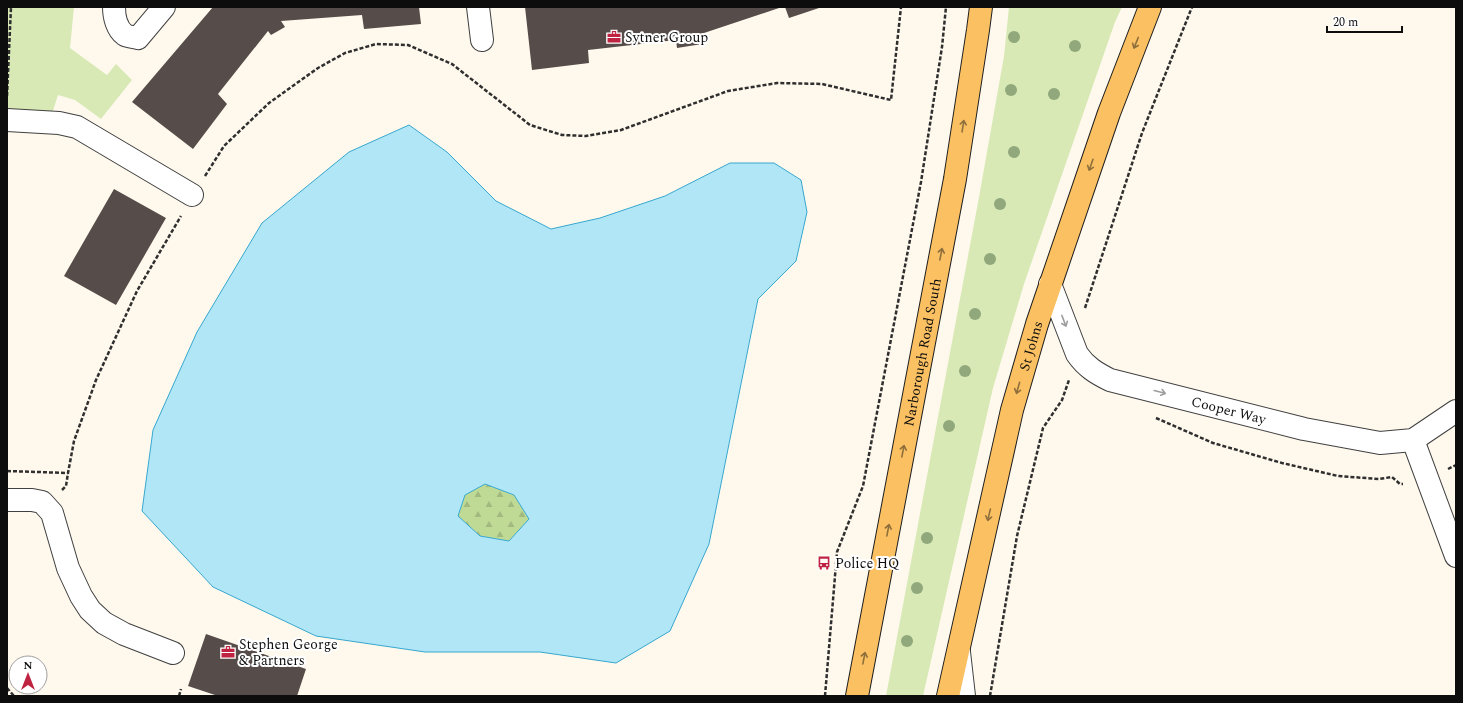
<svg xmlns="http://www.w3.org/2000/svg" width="1463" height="703" font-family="Spectral,serif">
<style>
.grass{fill:#d8e9b6}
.forest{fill:url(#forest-firs)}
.water{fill:#b1e6f7;stroke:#37a7ce;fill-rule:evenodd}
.building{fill:#564c49}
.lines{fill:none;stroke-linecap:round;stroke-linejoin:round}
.minor-casing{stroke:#404040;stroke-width:24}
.major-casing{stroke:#1e1e1e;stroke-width:24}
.path{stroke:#2f2f2f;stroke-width:2.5;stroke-dasharray:4 2;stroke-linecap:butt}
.minor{stroke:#fff;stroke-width:22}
.major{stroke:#fac062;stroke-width:22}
.tree{fill:#90a87b}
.oneway{stroke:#8f6f3c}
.oneway2{stroke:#9e9e9e}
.labels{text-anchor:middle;stroke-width:4;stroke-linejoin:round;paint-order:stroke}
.poi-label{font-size:14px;fill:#0d0d0d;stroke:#fff;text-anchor:start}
.street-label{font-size:14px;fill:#0d0d0d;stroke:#fff}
</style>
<defs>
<pattern id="forest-firs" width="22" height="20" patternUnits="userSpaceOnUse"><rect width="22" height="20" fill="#beda95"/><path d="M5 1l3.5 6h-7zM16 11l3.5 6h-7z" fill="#a2ba7f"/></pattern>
</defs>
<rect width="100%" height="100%" fill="#fff9ed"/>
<path class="grass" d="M7,7H74L70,48L107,75L116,64L132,80L101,119L75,100L58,95L52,114L7,110Z
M1009,7H1122L1115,22L1024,284L993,388L923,696H886L979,197L1004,56Z"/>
<path class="forest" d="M485,484L514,495L529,519L509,541L480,536L458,516L465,495Z"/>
<path class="water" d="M409,125L447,152L496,201L551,229L600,218L665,196L730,163H774L801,180L807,212L796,261L758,299L709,544L670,631L616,663L540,652H425L316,636L213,587L142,511L153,430L197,332L262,223L349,152ZM485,484L514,495L529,519L509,541L480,536L458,516L465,495Z"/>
<path class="building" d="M213,7H419L421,24L364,29L362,15L281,21L285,27L271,35L268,31L218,94L227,104L193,149L132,102Z
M525,7H782L698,35L702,44L677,48L676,40L588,50L589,63L532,70Z
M785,7H822L789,18Z
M114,189L166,218L116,305L64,276Z
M206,634L306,669L297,696H218L188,686Z"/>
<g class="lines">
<g class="minor-casing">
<g id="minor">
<path d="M114,7C114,17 117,29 125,35C129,37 135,37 138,38L164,7"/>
<path d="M478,7L482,40"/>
<path d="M7,120L59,123L77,127L192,195"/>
<path id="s1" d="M1050,284L1077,354C1086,367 1096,373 1110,380L1304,429L1380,443L1413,440L1456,411"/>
<path d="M1413,440L1456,556"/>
<path d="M7,500H32L42,502L52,513L68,568L81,596L90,610L104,623L124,634L173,653"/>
<path d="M959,652L964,696"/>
</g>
</g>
<g class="major-casing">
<g id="major">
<path id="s2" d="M857,696L955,179L978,30L981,7"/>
<path id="s3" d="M948,696L1012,410L1037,324L1109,113L1150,7"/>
</g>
</g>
<path class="path" d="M7,96L11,7
M205,176L224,146L269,103L318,68L345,53L376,44L408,45L452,64L530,125L562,135L586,136L621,130L728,91L777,83L822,84L891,100L901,7
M1085,308L1142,133L1192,7
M1156,418L1213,443L1282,463L1338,476L1379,479L1392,477L1400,484H1403
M1448,469L1456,465
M7,471L68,473L74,441L96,380L137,291L181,216
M62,490L66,486L68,473
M7,688L14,696
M179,696L181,689
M825,696L837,552L863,486L921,182L942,47L946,7
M990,696L1017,536L1043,428L1062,400L1069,380"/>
<use href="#minor" class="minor"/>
<use href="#major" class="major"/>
</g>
<g class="tree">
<circle cx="1014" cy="37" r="6"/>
<circle cx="1075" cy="46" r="6"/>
<circle cx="1011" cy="90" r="6"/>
<circle cx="1054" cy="94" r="6"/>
<circle cx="1014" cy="152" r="6"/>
<circle cx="1000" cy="204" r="6"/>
<circle cx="990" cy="259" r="6"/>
<circle cx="975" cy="314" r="6"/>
<circle cx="965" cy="371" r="6"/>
<circle cx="949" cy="426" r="6"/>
<circle cx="927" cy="538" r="6"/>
<circle cx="917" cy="588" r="6"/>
<circle cx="907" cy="641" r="6"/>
</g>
<defs><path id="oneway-shaft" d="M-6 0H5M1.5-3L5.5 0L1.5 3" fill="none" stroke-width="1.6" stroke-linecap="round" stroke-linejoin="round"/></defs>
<g class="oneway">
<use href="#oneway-shaft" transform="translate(1136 43) rotate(112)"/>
<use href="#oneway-shaft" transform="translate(963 126) rotate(-81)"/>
<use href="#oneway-shaft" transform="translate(1091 165) rotate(109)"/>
<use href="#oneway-shaft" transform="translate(941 254) rotate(-79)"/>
<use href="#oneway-shaft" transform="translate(1018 388) rotate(106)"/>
<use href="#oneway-shaft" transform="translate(903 451) rotate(-79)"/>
<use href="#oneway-shaft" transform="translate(989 515) rotate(103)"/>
<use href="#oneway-shaft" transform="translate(888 530) rotate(-79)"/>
<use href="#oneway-shaft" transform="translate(864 658) rotate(-79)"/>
</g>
<g class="oneway2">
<use href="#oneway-shaft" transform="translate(1064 321) rotate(69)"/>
<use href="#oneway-shaft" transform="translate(1160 392) rotate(15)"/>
</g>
<defs>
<g id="office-bare" transform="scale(1.08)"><path d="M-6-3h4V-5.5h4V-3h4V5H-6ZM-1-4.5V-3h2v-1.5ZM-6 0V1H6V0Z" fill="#be2441" stroke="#fff" stroke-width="2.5" paint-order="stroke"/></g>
<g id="bus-bare" transform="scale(1.08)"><path d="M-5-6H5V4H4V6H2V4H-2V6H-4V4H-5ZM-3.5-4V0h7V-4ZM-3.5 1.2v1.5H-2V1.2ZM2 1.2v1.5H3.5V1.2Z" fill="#be2441" stroke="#fff" stroke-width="2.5" paint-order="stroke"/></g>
</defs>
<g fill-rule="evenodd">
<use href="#office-bare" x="614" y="37"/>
<use href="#bus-bare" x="824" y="563"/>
<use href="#office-bare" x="228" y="652"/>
</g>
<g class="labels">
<g class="poi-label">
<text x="625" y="42">Sytner Group</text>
<text x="835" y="568">Police HQ</text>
<text x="239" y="649">Stephen George<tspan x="239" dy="16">&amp; Partners</tspan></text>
</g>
<g class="street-label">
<text dy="5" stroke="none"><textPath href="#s3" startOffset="360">St Johns</textPath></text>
<text dy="5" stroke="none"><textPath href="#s2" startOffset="350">Narborough Road South</textPath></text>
<text dy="5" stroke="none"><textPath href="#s1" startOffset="240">Cooper Way</textPath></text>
</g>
</g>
<rect width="1463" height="703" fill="none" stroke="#0d0d0d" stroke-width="16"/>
<g transform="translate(28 675)"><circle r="19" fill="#ffffff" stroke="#9e9e9e"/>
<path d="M0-3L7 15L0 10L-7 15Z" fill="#be2441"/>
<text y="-6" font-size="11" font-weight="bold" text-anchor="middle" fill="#0d0d0d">N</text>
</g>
<path d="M1327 26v6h75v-6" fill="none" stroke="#0d0d0d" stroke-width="2"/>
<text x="1333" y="26" font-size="12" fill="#0d0d0d" stroke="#ffffff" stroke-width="3" paint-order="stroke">20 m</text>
</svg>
